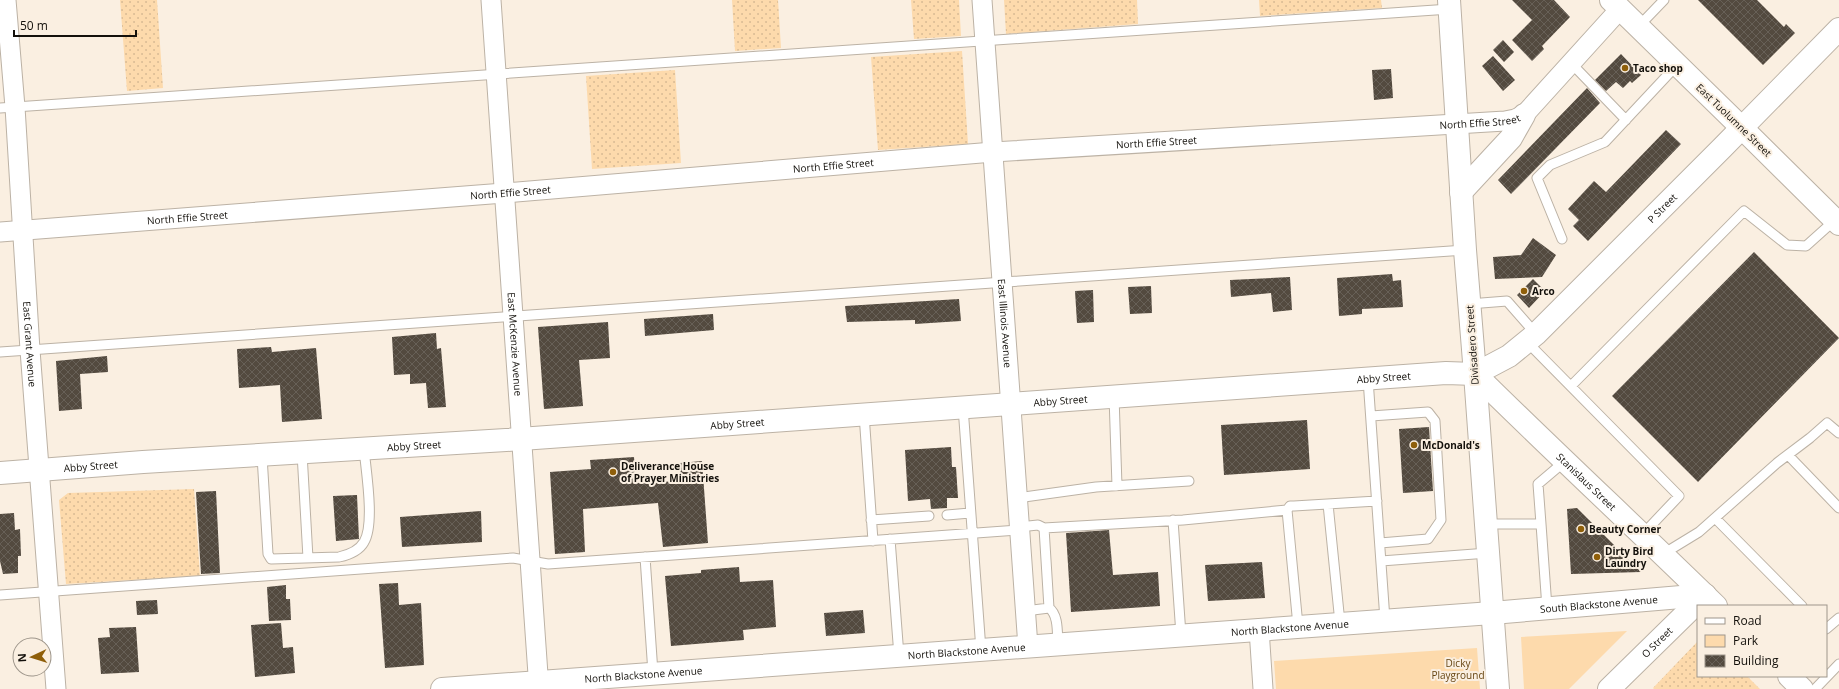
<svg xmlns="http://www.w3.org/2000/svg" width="1839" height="689" font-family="'Open Sans',sans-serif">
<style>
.grass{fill:url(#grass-dots)}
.park{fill:#fddaac}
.building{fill:url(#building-cross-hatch)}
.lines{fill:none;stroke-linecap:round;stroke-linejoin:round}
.service-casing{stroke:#bcb2a5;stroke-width:11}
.minor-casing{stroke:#bcb2a5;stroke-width:21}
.tertiary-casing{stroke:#bcb2a5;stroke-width:24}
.secondary-casing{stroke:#bcb2a5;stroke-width:24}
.primary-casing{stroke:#bcb2a5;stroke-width:24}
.service{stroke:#fff;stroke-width:9}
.minor{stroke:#fff;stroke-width:19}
.tertiary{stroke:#fff;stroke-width:22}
.secondary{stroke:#fff;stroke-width:22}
.primary{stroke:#fff;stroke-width:22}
.poi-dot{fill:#8f5f0a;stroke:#faefe1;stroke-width:1.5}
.labels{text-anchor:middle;stroke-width:4;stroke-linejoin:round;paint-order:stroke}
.poi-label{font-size:10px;font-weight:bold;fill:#13100b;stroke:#faefe1;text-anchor:start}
.street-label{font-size:10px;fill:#13100b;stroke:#faefe1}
.park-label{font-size:10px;fill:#674613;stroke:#faefe1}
</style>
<defs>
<pattern id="grass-dots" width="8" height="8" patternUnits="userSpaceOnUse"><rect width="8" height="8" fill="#fddaac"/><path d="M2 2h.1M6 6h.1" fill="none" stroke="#d8ba93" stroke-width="1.8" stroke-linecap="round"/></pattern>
<pattern id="building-cross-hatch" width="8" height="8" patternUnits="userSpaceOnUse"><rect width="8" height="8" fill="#534a3f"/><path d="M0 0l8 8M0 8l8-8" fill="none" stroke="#676057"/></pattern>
</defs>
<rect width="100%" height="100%" fill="#faefe1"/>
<path class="grass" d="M120,0H157L163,88L127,91Z
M732,0H778L781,48L735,51Z
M911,0H959L961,36L914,39Z
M1004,0H1137L1138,24L1006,34Z
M1259,0H1381L1382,8L1260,16Z
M962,51L968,144L878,150L871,57Z
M675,70L681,163L592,169L586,76Z
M194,489L200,576L66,584L59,500L68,493Z
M1698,641V676H1747L1760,689H1654L1653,688Z"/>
<path class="park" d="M1627,631L1569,689H1524L1521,637Z
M1477,648L1480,689H1276L1274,661Z"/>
<path class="building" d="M1512,0H1554L1570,17L1542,46L1544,49L1532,61L1512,40L1532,20Z
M1698,0H1757L1784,27L1786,24L1795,33L1763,65Z
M1503,40L1514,52L1504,62L1493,50Z
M1621,54L1641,75L1632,83L1630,81L1623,88L1616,82L1606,91L1595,80Z
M1493,56L1515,80L1503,91L1482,66Z
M1391,69L1393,98L1374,100L1372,70Z
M1587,88L1600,103L1511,194L1498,180Z
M1666,130L1681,144L1588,241L1573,226L1579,220L1568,209L1594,181L1606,192Z
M1533,238L1556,255L1542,277L1495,279L1493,257L1521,255Z
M1754,252L1839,338L1698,482L1612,396Z
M1392,274L1393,281L1401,280L1403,307L1362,309V314L1339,316L1337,278Z
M1290,277L1292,310L1273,312L1271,293L1231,297L1230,280Z
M1533,279L1545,291L1529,308L1517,295Z
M1151,286L1152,313L1130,314L1128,287Z
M1093,290L1094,322L1077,323L1075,291Z
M959,299L961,321L915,324V320L847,322L845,306Z
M713,314L714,330L645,336L644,319Z
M608,322L610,358L579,360L583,406L544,409L538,327Z
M436,333L437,349L441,348L446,407L428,408L426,383L410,384V374L394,375L392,337Z
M271,347L272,352L316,348L322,419L282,422L280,385L239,388L237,349Z
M107,356L108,372L80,374L82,409L59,411L56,361Z
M1307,420L1310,469L1224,475L1221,425Z
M1429,427L1433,491L1403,493L1399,429Z
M951,447L952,467H956L958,498H947V508L931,509L930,499L908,501L905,450Z
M634,457L636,483L681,481L680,463L702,461L708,543L663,547L658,503L583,509L585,552L555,554L550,472L591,469L590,460Z
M216,491L220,573L201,574L196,492Z
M357,495L359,539L336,541L333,496Z
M1577,508L1641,572L1571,574L1567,509Z
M481,511L482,542L402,547L400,517Z
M14,513L15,530L20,529L21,556H18V573L3,574L0,561V514Z
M1109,530L1113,575L1158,572L1160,606L1071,612L1066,533Z
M1262,562L1265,598L1208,601L1205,565Z
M739,567L740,582L773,580L776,627L743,630L744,640L671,646L665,576L701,573V570Z
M398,583L399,605L421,603L424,665L385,668L379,584Z
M286,585V599H290L291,620L269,621L267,587Z
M157,600L158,614L137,615L136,601Z
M863,610L865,633L826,636L824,613Z
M281,623L283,648L293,647L295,673L255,677L251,625Z
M136,627L139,672L101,674L98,638L110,637L109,628Z"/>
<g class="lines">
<g class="service-casing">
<path id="service" d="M1638,27L1664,0
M1571,63L1626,120
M0,108L1450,9
M1562,239L1537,178L1550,165L1605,142L1677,65
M1469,304L1507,301L1536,334
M1527,342L1679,496L1643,534
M0,352L1465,250
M1368,379L1385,620
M1571,386L1744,211L1787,245L1806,246L1835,220
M1114,396L1117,486
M963,407L981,650
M864,414L873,541
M1371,416L1428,412L1435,421L1441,520L1428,539L1380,543
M302,453L308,558
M1788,455L1839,508
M262,456L268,554L271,559L339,557C348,555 359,551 364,542C375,524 366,471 364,449
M1017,498L1096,487L1189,481
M1328,504L1340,623
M947,515L970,513
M1715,518L1802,606
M871,520L929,516
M1173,520L1181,635
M1486,524H1541L1547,608
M1541,524L1538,484L1564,462
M1019,527L1038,525L1044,528L1183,520L1287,510
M1044,528L1049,608C1059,615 1057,634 1058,645
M890,539L899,656
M1663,554L1699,532L1777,463L1810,438L1827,423L1839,433
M645,557L653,673
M1381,561L1488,553
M0,595L513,558L548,564L1019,530
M1025,611L1049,608
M1298,626L1287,510L1290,506H1294L1377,501
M1826,629L1839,618
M1815,689L1839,664"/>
</g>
<g class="minor-casing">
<g id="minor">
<path id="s1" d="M6,0L15,107L30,350L56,689"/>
<path id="s2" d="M491,0L539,689"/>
<path id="s3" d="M982,0L1028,647"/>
<path id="s4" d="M0,232L504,193L993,152L1505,121L1515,119L1524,115L1620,9"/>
<path d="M1259,629L1263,689"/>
</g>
</g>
<g class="tertiary-casing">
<g id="tertiary">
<path d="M1449,0L1465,250L1475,374"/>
<path d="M1611,0L1742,128"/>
<path d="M1461,192L1511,138L1524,115"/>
<path id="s5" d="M1609,689L1705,595"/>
</g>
</g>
<g class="secondary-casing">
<path id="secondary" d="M1742,128L1839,224
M1475,374L1498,689"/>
</g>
<g class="primary-casing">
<g id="primary">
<path id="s6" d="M1475,374C1554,452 1636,528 1716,606"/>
<path id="s7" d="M0,473L143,462L506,440L1446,373L1475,374L1509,356L1536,334L1722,148L1839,29"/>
<path d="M1789,676L1802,689"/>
<path id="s8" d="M442,689L1492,613L1705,595"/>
</g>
</g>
<use href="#service" class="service"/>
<use href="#minor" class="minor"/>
<use href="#tertiary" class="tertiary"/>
<use href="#secondary" class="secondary"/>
<use href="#primary" class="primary"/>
</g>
<g class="poi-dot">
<circle cx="1625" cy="68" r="4"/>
<circle cx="1524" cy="291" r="4"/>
<circle cx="1414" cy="445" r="4"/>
<circle cx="613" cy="472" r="4"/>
<circle cx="1581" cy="529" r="4"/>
<circle cx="1597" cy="557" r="4"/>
</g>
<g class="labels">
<g class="poi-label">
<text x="1633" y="72">Taco shop</text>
<text x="1532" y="295">Arco</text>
<text x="1422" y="449">McDonald's</text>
<text x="621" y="470">Deliverance House<tspan x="621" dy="12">of Prayer Ministries</tspan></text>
<text x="1589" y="533">Beauty Corner</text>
<text x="1605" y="555">Dirty Bird<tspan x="1605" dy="12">Laundry</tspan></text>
</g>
<g class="street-label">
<text dy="4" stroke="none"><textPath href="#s4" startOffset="1484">North Effie Street</textPath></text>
<text transform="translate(1734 120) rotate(44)" y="4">East Tuolumne Street</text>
<text dy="4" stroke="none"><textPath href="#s4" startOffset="1160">North Effie Street</textPath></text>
<text dy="4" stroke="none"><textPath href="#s4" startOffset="836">North Effie Street</textPath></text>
<text dy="4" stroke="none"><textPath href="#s4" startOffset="512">North Effie Street</textPath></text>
<text dy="4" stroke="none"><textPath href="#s7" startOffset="1730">P Street</textPath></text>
<text dy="4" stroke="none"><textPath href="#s4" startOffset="188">North Effie Street</textPath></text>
<text dy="4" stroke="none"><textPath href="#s3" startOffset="324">East Illinois Avenue</textPath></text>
<text dy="4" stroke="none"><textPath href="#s2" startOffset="345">East McKenzie Avenue</textPath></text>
<text dy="4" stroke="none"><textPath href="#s1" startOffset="345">East Grant Avenue</textPath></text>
<text transform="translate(1472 345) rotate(-94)" y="4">Divisadero Street</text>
<text dy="4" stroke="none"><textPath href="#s7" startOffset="1387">Abby Street</textPath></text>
<text dy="4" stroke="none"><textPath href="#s7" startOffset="1063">Abby Street</textPath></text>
<text dy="4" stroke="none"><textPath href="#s7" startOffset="739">Abby Street</textPath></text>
<text dy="4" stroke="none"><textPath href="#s7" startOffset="415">Abby Street</textPath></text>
<text dy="4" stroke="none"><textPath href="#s7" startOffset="91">Abby Street</textPath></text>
<text dy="4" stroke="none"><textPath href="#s6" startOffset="155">Stanislaus Street</textPath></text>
<text dy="4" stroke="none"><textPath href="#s8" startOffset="1160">South Blackstone Avenue</textPath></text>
<text dy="4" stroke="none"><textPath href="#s8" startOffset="850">North Blackstone Avenue</textPath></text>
<text dy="4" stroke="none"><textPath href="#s5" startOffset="67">O Street</textPath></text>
<text dy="4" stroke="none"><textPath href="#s8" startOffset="526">North Blackstone Avenue</textPath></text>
<text dy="4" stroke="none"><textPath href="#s8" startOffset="202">North Blackstone Avenue</textPath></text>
</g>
<g class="park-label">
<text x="1458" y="667">Dicky<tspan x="1458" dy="12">Playground</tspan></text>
</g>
</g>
<rect x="1697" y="605" width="130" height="72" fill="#faefe1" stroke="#9e968b"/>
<rect x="1705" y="618" width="20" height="6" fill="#ffffff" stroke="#9e968b"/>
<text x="1733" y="625" font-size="12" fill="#13100b">Road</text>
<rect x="1705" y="635" width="20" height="12" fill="#fddaac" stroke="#9e968b"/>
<text x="1733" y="645" font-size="12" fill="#13100b">Park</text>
<rect x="1705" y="655" width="20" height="12" fill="url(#building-cross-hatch)" stroke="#9e968b"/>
<text x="1733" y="665" font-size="12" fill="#13100b">Building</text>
<g transform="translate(32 657) rotate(266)"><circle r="19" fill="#faefe1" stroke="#9e968b"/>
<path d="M0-3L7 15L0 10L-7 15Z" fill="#8f5f0a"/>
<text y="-6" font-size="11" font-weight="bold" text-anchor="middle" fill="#13100b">N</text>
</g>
<path d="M14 30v6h122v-6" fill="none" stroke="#13100b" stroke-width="2"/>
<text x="20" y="30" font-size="12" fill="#13100b" stroke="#faefe1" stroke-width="3" paint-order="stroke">50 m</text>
</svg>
